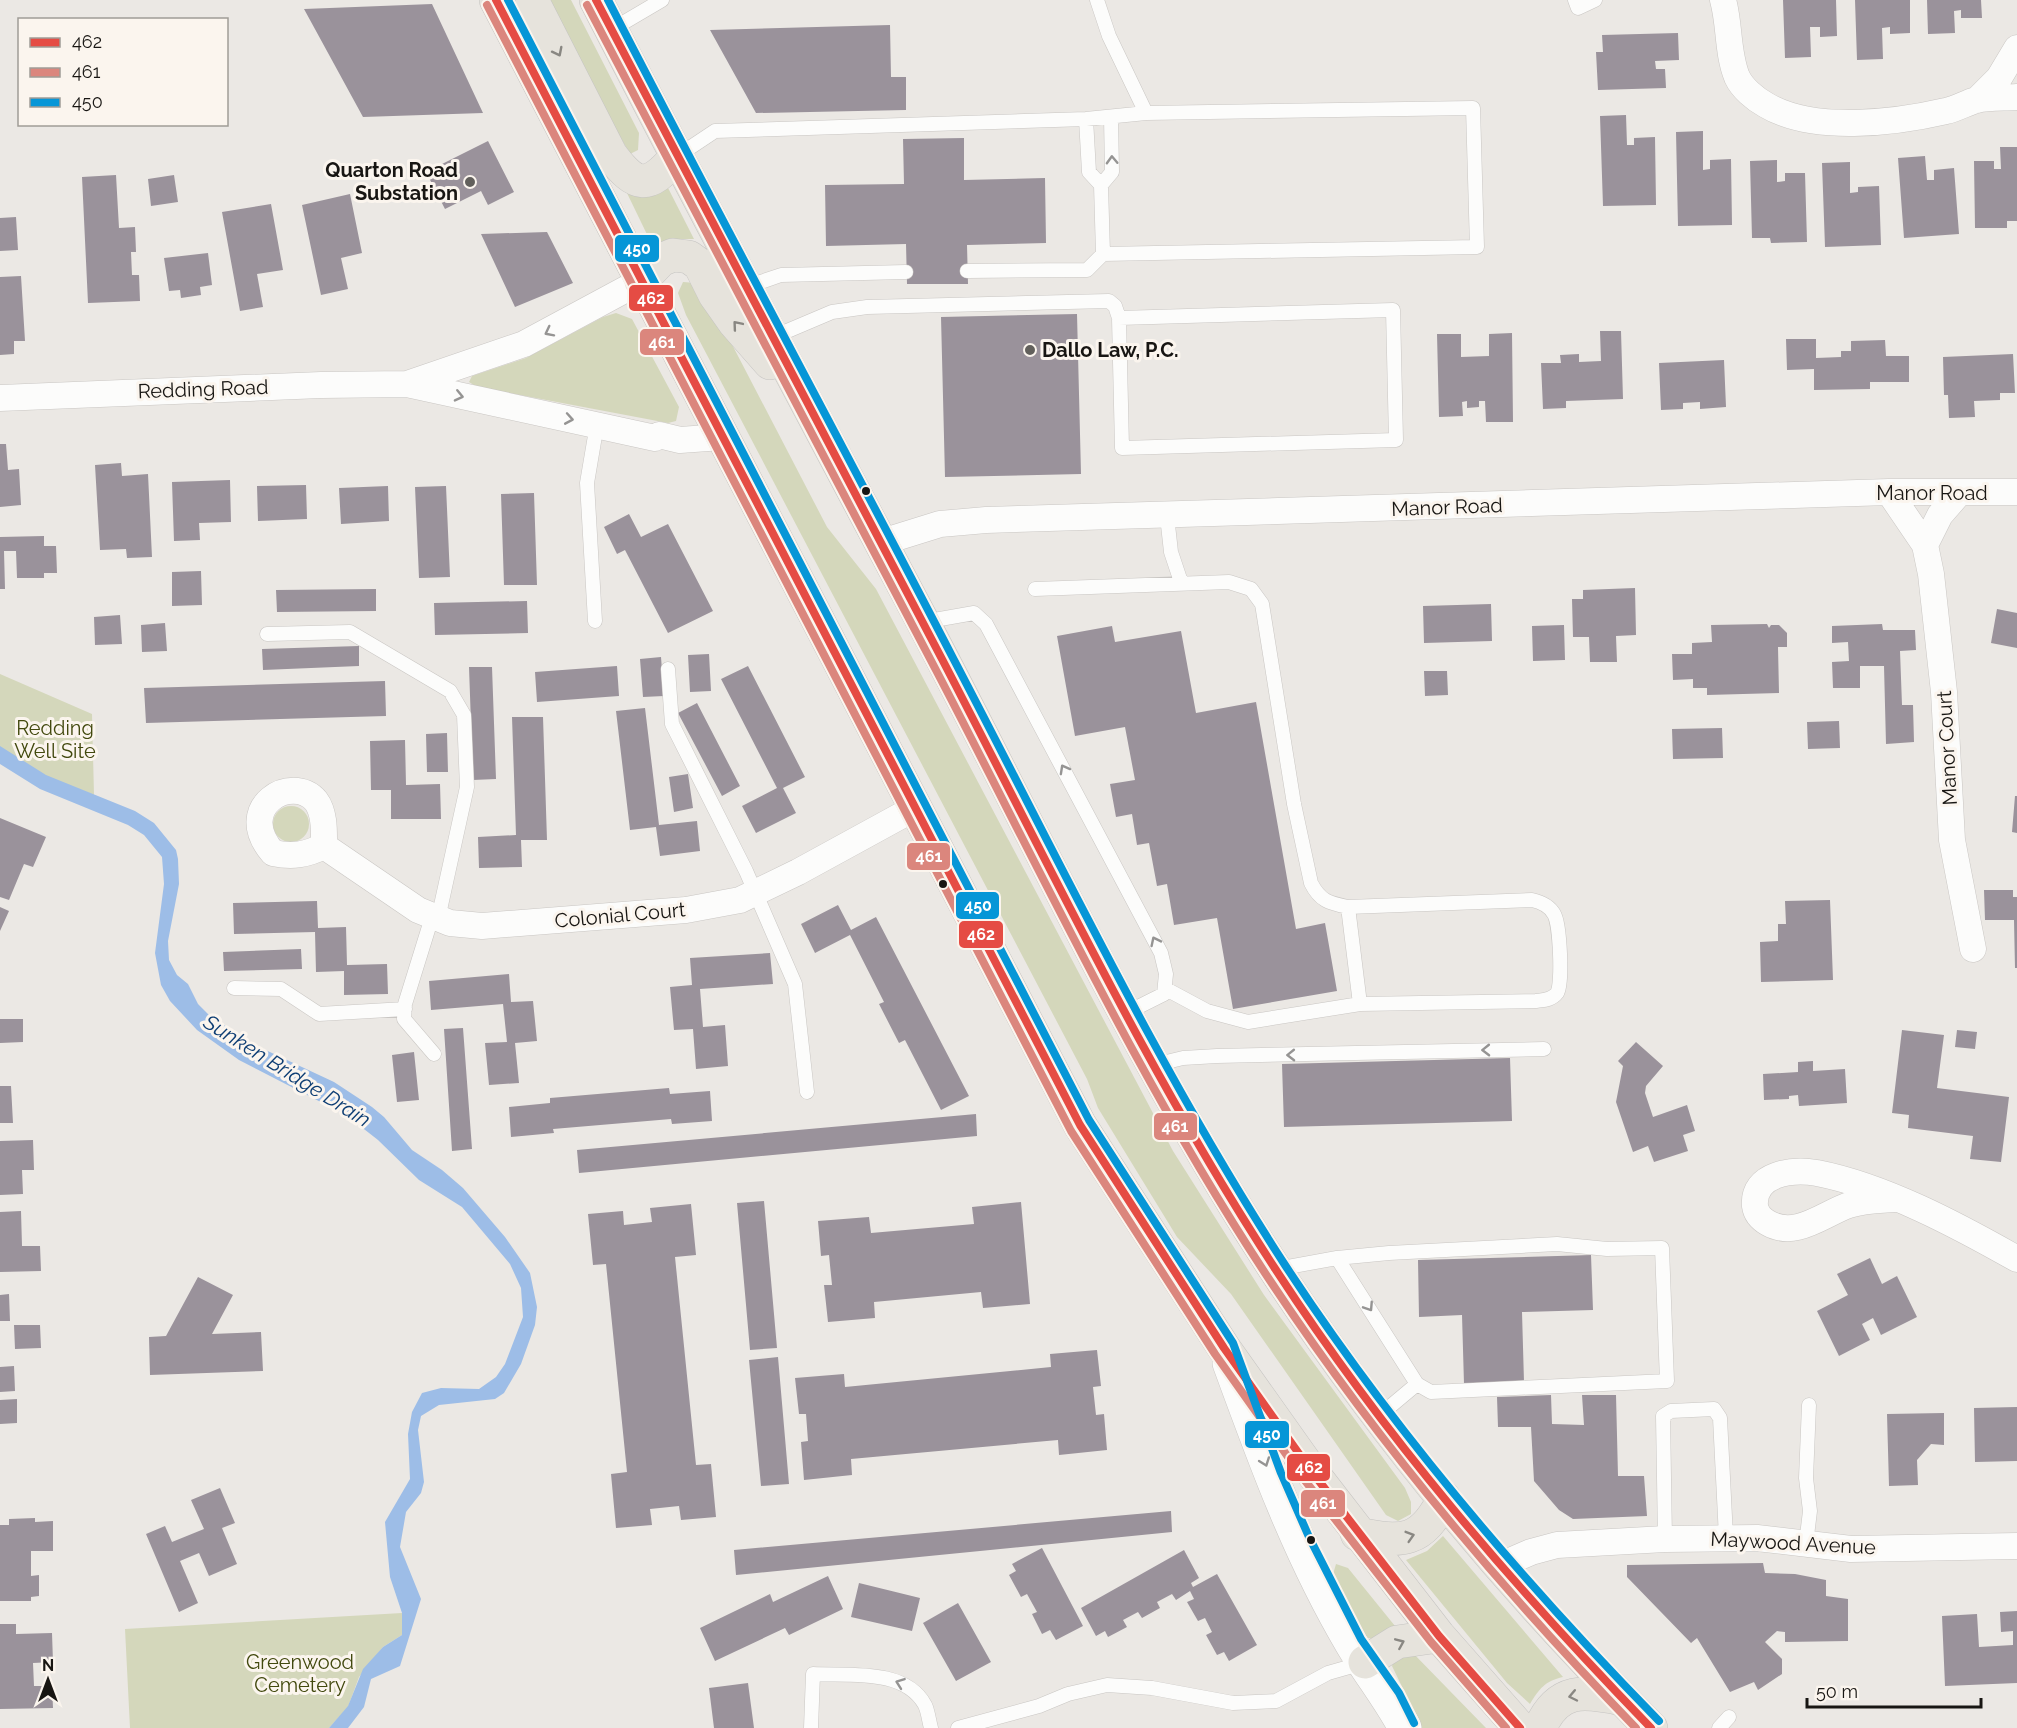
<svg xmlns="http://www.w3.org/2000/svg" width="2017" height="1728" font-family="Raleway,sans-serif">
<style>
.green{fill:#d4d7bb}
.water{fill:#9dbde7}
.building{fill:#9a929b}
.lines{fill:none;stroke-linecap:round;stroke-linejoin:round}
.service-casing{stroke:#c9c6c3;stroke-width:15}
.minor-casing{stroke:#c9c6c3;stroke-width:27}
.tertiary-casing{stroke:#c9c6c3;stroke-width:34}
.primary-casing{stroke:#c5c4c2;stroke-width:34}
.service{stroke:#fcfcfb;stroke-width:14}
.minor{stroke:#fcfcfb;stroke-width:26}
.tertiary{stroke:#fcfcfb;stroke-width:33}
.primary{stroke:#e6e3dc;stroke-width:33}
.bus-1-casing{stroke:#fbf5ee;stroke-width:12}
.bus-2-casing{stroke:#fbf5ee;stroke-width:12}
.bus-3-casing{stroke:#fbf5ee;stroke-width:12}
.bus-1{stroke:#e54c44;stroke-width:8}
.bus-2{stroke:#db867d;stroke-width:8}
.bus-3{stroke:#0696d7;stroke-width:8}
.oneway{stroke:#898782}
.oneway2{stroke:#959493}
.poi-dot{fill:#62605c;stroke:#fbf5ee;stroke-width:2}
.bus-dot{fill:#181613;stroke:#fbf5ee;stroke-width:2}
.labels{text-anchor:middle;stroke-width:6;stroke-linejoin:round;paint-order:stroke}
.poi-label{font-size:20px;font-weight:bold;fill:#181613;stroke:#fbf5ee;text-anchor:end}
.street-label{font-size:20px;fill:#181613;stroke:#fbf5ee}
.park-label{font-size:20px;fill:#42490e;stroke:#fbf5ee}
.water-label{font-size:21px;font-style:italic;fill:#0e3e74;stroke:#fbf5ee}
.line-badge{stroke:#fbf5ee;stroke-width:2}
.badge-label{font-size:16px;text-anchor:middle;font-weight:bold;fill:#fff}
</style>
<rect width="100%" height="100%" fill="#ebe8e4"/>
<path class="green" d="M541,0H571L639,133L638,150L630,154Z
M665,182L694,239H672L656,253L626,191Z
M683,282L696,283L712,306L827,527L876,589L1173,1151L1264,1295L1405,1488L1411,1502V1514L1398,1521L1386,1515L1231,1294L1177,1237L1098,1108L1087,1079L686,315L678,293Z
M616,313L632,319L679,407L676,421L668,423L477,387L469,382L472,376L526,358L603,317Z
M0,674L92,714L94,795L43,775L0,751Z
M273 824a18 18 0 1 1 36 0a18 18 0 1 1-36 0Z
M1443,1536L1563,1677C1545,1681 1539,1689 1530,1704L1507,1683L1406,1560L1427,1551Z
M1336,1564L1348,1568L1395,1626L1375,1639L1362,1637L1332,1578Z
M402,1613V1635L383,1647L359,1677L348,1707L329,1728H130L125,1629Z
M1410,1650L1486,1728H1422L1392,1666L1396,1655Z"/>
<path class="water" d="M0,746L46,775L135,811L154,823L176,850L178,859L179,884L168,941L169,960L177,975L188,984L198,1004L210,1016L257,1046L334,1082L372,1107L384,1117L412,1150L442,1170L463,1188L505,1237L530,1273L537,1307L535,1325L521,1364L504,1393L495,1399L439,1405L421,1416L418,1430L424,1482L421,1493L406,1512L400,1547L421,1599L400,1666L371,1679L364,1707L348,1728H329L348,1706L363,1669L383,1647L402,1635V1613L390,1577L385,1522L410,1479L408,1434L412,1412L422,1393L441,1388L479,1389L496,1377L505,1364L523,1317L521,1288L510,1264L462,1207L419,1180L378,1140L346,1115L239,1060L197,1030L170,1001L161,985L155,953L164,884L162,857L144,835L128,825L40,789L0,764Z"/>
<path class="building" d="M1783,0H1836L1837,36L1820,37V27H1810L1811,57L1785,58Z
M1855,0H1910V33L1890,34V27L1882,28L1883,59L1857,60Z
M1927,0H1981L1982,18H1961V10L1954,11L1955,33L1928,34Z
M432,4L483,113L363,117L304,9Z
M890,25L891,77H906V110L756,113L710,30Z
M1678,33L1679,60L1655,61L1656,69H1665L1666,88L1598,90L1596,52H1603L1602,35Z
M1626,115L1627,145H1634V138L1655,137L1656,205L1603,206L1600,116Z
M1703,131V170L1710,169V160L1731,159L1732,225L1678,226L1676,132Z
M964,138V180L1045,178L1046,243L967,245L968,284H907L906,244L826,246L825,185L904,184L903,139Z
M488,141L514,192L488,205L481,191L445,209L426,172Z
M2000,147H2017V221H2007V228H1975L1974,161H1994V169H2001Z
M1925,156L1927,180H1934V170L1954,168L1959,234L1904,238L1898,158Z
M1777,160V182L1785,181V173H1805L1807,242L1771,243L1770,238H1752L1750,161Z
M1850,162V193L1858,192V187L1879,186L1881,245L1825,247L1822,163Z
M116,175L119,228L135,227L136,252H131L132,275H139L140,301L88,303L82,177Z
M174,175L178,202L151,206L148,179Z
M350,194L362,253L341,258L348,289L321,295L302,205Z
M271,204L283,270L257,274L263,307L240,311L222,212Z
M16,217L18,250L0,251V218Z
M547,232L573,283L515,307L481,234Z
M208,253L212,285L200,287L201,295L181,298L180,290L169,291L164,258Z
M21,276L25,341H14V354L0,355V277Z
M1077,314L1081,474L945,477L941,317Z
M1600,331H1621L1623,399L1566,401V408L1543,409L1541,363H1561L1560,355L1579,354V362L1601,361Z
M1512,333L1513,422H1486L1485,401H1479V407L1467,408V401L1462,402L1463,416L1439,417L1437,334H1461V357L1489,356V334Z
M1786,339H1816V358L1841,357V351H1851V341L1885,340L1886,356H1909V382H1870V389L1814,390V369L1787,370Z
M2013,354L2015,393H2000V400L1974,401L1975,417L1949,418L1948,395H1944L1943,357Z
M1724,360L1726,407L1700,409V402L1683,403V409L1661,410L1659,363Z
M0,444H6L8,470L19,469L21,505L0,507Z
M121,463L122,476L148,474L152,557L127,558L126,549L100,550L95,465Z
M230,480L231,522L199,523L200,540L174,541L172,482Z
M306,485L307,519L258,521L257,486Z
M388,486L389,521L341,524L339,488Z
M446,486L450,577L419,578L415,487Z
M534,493L537,585H504L501,494Z
M629,514L641,537L668,524L713,611L668,633L625,550L617,554L604,527Z
M44,536V546H56L57,573H44V578H17L16,551H4L5,589H0V537Z
M201,571L202,605L172,606V572Z
M1635,588L1636,635L1616,636L1617,662H1590L1589,637H1573L1572,599H1583V590Z
M376,589V611L277,612L276,590Z
M527,601L528,633L435,635L434,603Z
M1491,604L1492,641L1424,643L1423,606Z
M1997,609L2017,613V648L1991,643Z
M120,615L122,644L95,645L94,617Z
M165,623L167,651L142,652L141,625Z
M1767,624L1769,628L1771,625H1779L1787,633V647H1778L1779,693L1707,695V688H1693V679L1673,680L1672,654H1692V643L1712,642L1711,625Z
M1882,624L1883,630H1915L1916,650L1900,651L1902,705H1913L1914,742L1886,744L1884,666H1860V688H1833L1832,662L1849,661L1848,642L1832,643V626Z
M1564,625L1565,660L1533,661L1532,626Z
M1112,626L1115,642L1181,631L1196,713L1256,702L1296,929L1325,923L1337,991L1233,1009L1217,918L1174,925L1167,884L1157,886L1149,843L1137,845L1132,814L1116,817L1110,784L1135,780L1125,727L1075,736L1057,636Z
M359,646V666L263,670L262,649Z
M709,654L711,691L690,692L688,655Z
M661,657L664,696L643,697L640,659Z
M617,666L619,696L537,702L535,672Z
M748,666L805,777L783,788L796,813L756,833L742,806L777,788L721,679Z
M469,667H492L496,779L473,780Z
M1424,671H1447L1448,695L1425,696Z
M385,681L386,716L146,723L144,688Z
M697,703L740,786L722,796L678,713Z
M645,708L659,825L697,821L700,851L660,856L656,827L630,830L616,711Z
M512,717H543L547,840H521L522,867L479,868L478,837L516,835Z
M1839,721L1840,748L1808,749L1807,722Z
M1722,728L1723,758L1673,759L1672,729Z
M447,733L448,772H427L426,734Z
M405,740L406,785L440,784L441,819H391V790H371L370,741Z
M688,774L693,808L674,812L669,777Z
M2015,796H2017V833L2012,832Z
M0,818L46,837L33,867L24,864L9,900L0,897Z
M1984,890H2013V897H2017V968H2015L2014,920H1985Z
M1830,900L1833,980L1761,982L1760,942L1778,941V924H1786L1785,901Z
M317,901L318,928L346,927L347,965L387,964L388,994L344,995V971L316,972L315,932L234,934L233,903Z
M838,905L851,930L876,917L969,1096L941,1110L905,1040L899,1043L879,1004L884,1002L850,935L815,953L801,924Z
M0,907L9,911L0,931Z
M301,949L302,969L224,971L223,952Z
M770,953L773,984L700,989L703,1027L725,1025L728,1066L696,1069L693,1029L674,1030L670,987L692,985L690,958Z
M509,974L511,1002L533,1001L537,1041L515,1043L519,1083L489,1085L485,1043L507,1042L503,1004L431,1010L429,981Z
M0,1019H23V1042L0,1043Z
M463,1028L472,1149L452,1151L444,1029Z
M1902,1030L1944,1035L1937,1088L2009,1097L2001,1162L1970,1159L1973,1136L1908,1128L1909,1115L1892,1113Z
M1957,1030L1977,1032L1975,1049L1955,1047Z
M1636,1042L1663,1066L1646,1086L1645,1093L1653,1117L1687,1105L1695,1131L1683,1135L1688,1151L1654,1162L1648,1146L1633,1152L1616,1102L1623,1066L1618,1061Z
M414,1052L419,1100L397,1102L392,1055Z
M1510,1058L1512,1121L1284,1127L1282,1064Z
M1813,1061V1071L1845,1069L1847,1103L1799,1106L1798,1095L1789,1096V1099L1764,1100L1763,1074L1798,1072V1062Z
M0,1086H11L13,1123H0Z
M669,1088L670,1094L710,1091L712,1121L672,1124L671,1119L553,1129L554,1133L511,1137L509,1107L550,1103V1098Z
M976,1114L977,1136L579,1173L577,1150Z
M33,1140L34,1170H22L23,1194L0,1195V1141Z
M764,1201L777,1348L750,1350L737,1203Z
M1021,1202L1030,1304L983,1308L981,1292L874,1302L875,1318L828,1322L824,1285H832L829,1255L821,1256L818,1221L869,1217L871,1233L974,1224L972,1207Z
M691,1204L696,1255L675,1257L696,1465L711,1464L716,1517L681,1520L679,1506L650,1509L652,1525L616,1528L611,1474L627,1472L606,1264L593,1265L588,1214L623,1211L624,1225L652,1222L650,1208Z
M21,1211L22,1246H40L41,1271L0,1272V1212Z
M1591,1255L1593,1310L1522,1312L1524,1382L1464,1384L1462,1315L1419,1317L1418,1260Z
M1870,1258L1882,1284L1897,1276L1917,1317L1881,1335L1873,1318L1862,1324L1870,1340L1839,1356L1817,1311L1848,1295L1837,1274Z
M198,1277L233,1295L212,1334L261,1332L263,1371L150,1375L149,1337L166,1336Z
M9,1294L10,1321H0V1295Z
M14,1325H40L41,1348L15,1349Z
M1097,1350L1101,1386L1093,1387L1096,1415L1104,1414L1107,1450L1059,1455L1058,1440L851,1459L852,1475L804,1480L801,1442L808,1441L806,1414H799L795,1378L844,1374L845,1387L1051,1367L1050,1354Z
M778,1357L789,1484L761,1486L749,1360Z
M14,1366L15,1391L0,1392V1367Z
M1551,1395L1552,1424L1584,1425L1582,1395H1616L1618,1476H1644L1647,1516L1573,1519L1559,1510L1534,1481L1531,1427H1498L1497,1397Z
M17,1399V1423L0,1424V1400Z
M2017,1407V1461L1975,1462L1974,1408Z
M1944,1413V1445L1931,1444L1917,1460L1918,1485L1889,1486L1887,1414Z
M220,1488L235,1523L222,1528L237,1564L209,1576L199,1553L180,1561L198,1603L179,1612L146,1534L165,1526L172,1542L204,1529L191,1500Z
M1171,1511L1172,1532L736,1575L734,1550Z
M35,1518V1522L53,1521V1551H31V1576L39,1575V1596L31,1597V1601H0V1525H9V1519Z
M1042,1548L1083,1626L1056,1640L1050,1630L1042,1634L1032,1614L1037,1612L1027,1594L1021,1597L1009,1575L1016,1571L1012,1564Z
M1184,1550L1199,1578L1191,1583L1193,1587L1217,1574L1257,1645L1229,1661L1224,1652L1217,1655L1206,1635L1212,1632L1205,1618L1198,1621L1187,1602L1194,1599L1190,1591L1176,1600L1172,1594L1157,1602L1160,1608L1142,1618L1138,1612L1123,1620L1127,1627L1108,1637L1105,1631L1096,1636L1081,1608Z
M1763,1563L1765,1573L1795,1574L1826,1580V1596L1848,1599V1641L1785,1642V1632L1777,1631L1765,1642L1782,1659V1674L1758,1690L1754,1682L1730,1692L1697,1638L1691,1643L1627,1577V1565Z
M828,1576L843,1609L789,1635L785,1628L715,1661L700,1628L770,1594L773,1602Z
M859,1583L920,1598L912,1631L851,1617Z
M958,1603L991,1662L956,1681L923,1623Z
M2017,1611V1683L1945,1686L1942,1616L1977,1614L1979,1647L2013,1645V1631L2001,1632L2000,1612Z
M0,1624H16V1634L52,1633L53,1662L33,1663L34,1686H52L53,1708L0,1709Z
M748,1683L754,1728H714L709,1688Z"/>
<g class="lines">
<g class="service-casing">
<path id="service" d="M1097,0L1109,36L1146,113L1473,108L1477,247L1103,254
M1575,0L1578,8L1595,0
M611,30L662,0
M1086,119L1089,172L1101,185L1112,172L1111,117
M676,157L715,131L1086,119L1146,113
M967,271L1087,270L1103,254L1101,185
M746,287L781,275L906,272
M773,337L832,312L867,307L1109,301L1115,306L1119,318L1122,448L1396,440L1393,310L1119,318
M1167,516L1171,552L1181,582
M1035,589L1229,582L1251,589L1262,604L1294,804L1311,883C1320,901 1329,903 1348,907L1532,900C1541,902 1549,905 1554,914C1560,924 1563,984 1557,993C1552,1000 1543,1000 1536,1001L1360,1004L1348,907
M595,621L587,483L597,424
M923,622L974,613L986,624L1161,953L1166,974L1164,994L1124,1014
M267,634L350,632L450,691L464,715L467,787L438,919
M668,669L672,724L746,871L795,984L807,1092
M432,917L405,1004L404,1019L434,1054
M234,988L281,989L319,1014L405,1009
M1166,989L1207,1011L1248,1022L1360,1004
M1154,1065L1183,1058L1217,1056L1544,1049
M1277,1269L1337,1258L1389,1253L1557,1244L1607,1249L1662,1248L1667,1381L1431,1392L1417,1384L1337,1258
M1380,1415L1417,1384
M1665,1539L1663,1416L1671,1411L1714,1409L1720,1418L1726,1537
M1806,1544L1810,1511L1806,1478L1809,1405
M811,1728L813,1674C849,1676 905,1668 925,1705C928,1711 929,1721 931,1728
M958,1728L1039,1706L1068,1694L1107,1685L1152,1688L1233,1703L1276,1701L1328,1673L1363,1663
M1719,1728L1729,1717"/>
</g>
<g class="minor-casing">
<path id="minor" d="M1723,0C1730,25 1727,52 1737,77C1742,88 1755,99 1766,105C1813,133 1894,123 1946,111C1956,109 1966,103 1976,100C1989,97 2004,98 2017,97
M1977,100L1999,78L2017,48
M407,384L524,344L641,281
M0,398L321,385L407,384L655,438L659,435L680,440L722,437
M1889,492L1925,545L1931,574L1944,692L1952,840L1973,949
M879,543L940,524L986,520L1889,492H2017
M1925,545L1940,515L1960,492
M324,846C306,855 292,857 273,853C233,807 292,773 316,801C325,813 324,832 324,846L418,910L450,923L482,926L686,910L740,900L798,872L915,808
M1894,1199C1878,1200 1864,1200 1849,1205C1823,1214 1796,1239 1768,1223C1761,1219 1756,1213 1755,1206C1752,1173 1793,1169 1817,1173C1884,1186 1957,1225 2017,1259
M1501,1565L1531,1552L1557,1545L1665,1539L1757,1538L1851,1549L2017,1546"/>
</g>
<g class="tertiary-casing">
<path id="tertiary" d="M1229,1363C1264,1459 1299,1555 1351,1643C1368,1672 1389,1698 1405,1728"/>
</g>
<g class="primary-casing">
<path id="primary" d="M496,0L1080,1125L1224,1348L1312,1472L1439,1636L1520,1728
M532,0L611,155C636,188 648,190 676,157
M596,0C703,209 814,416 924,624C1026,817 1118,1015 1232,1201C1348,1392 1493,1570 1651,1728
M641,281L661,260L673,255L689,257L700,265L715,295L734,322L770,363
M1357,1534C1403,1543 1422,1543 1444,1498
M1365,1662L1397,1642L1439,1636
M1540,1728C1558,1687 1584,1691 1622,1699"/>
</g>
<use href="#service" class="service"/>
<use href="#minor" class="minor"/>
<use href="#tertiary" class="tertiary"/>
<use href="#primary" class="primary"/>
<g class="bus-1-casing">
<path id="bus-1" d="M496,0L1080,1125L1224,1348L1312,1472L1439,1636L1520,1728
M596,0C710,221 828,440 943,661C1050,866 1149,1076 1276,1270C1384,1436 1513,1586 1651,1728"/>
</g>
<g class="bus-2-casing">
<path id="bus-2" d="M487,5L1071,1131L1215,1354L1303,1478L1431,1642L1506,1728
M587,5C702,228 821,449 937,672C1044,877 1142,1087 1269,1279C1376,1441 1501,1589 1636,1728"/>
</g>
<g class="bus-3-casing">
<path id="bus-3" d="M508,0L1089,1120L1233,1343L1281,1473L1309,1537L1361,1639L1399,1693L1414,1723
M608,0C721,220 839,438 953,658C1060,862 1159,1071 1285,1265C1393,1430 1521,1580 1659,1721"/>
</g>
<use href="#bus-1" class="bus-1"/>
<use href="#bus-2" class="bus-2"/>
<use href="#bus-3" class="bus-3"/>
</g>
<defs><path id="oneway-chevron" d="M-2-3.5L2.5 0L-2 3.5" fill="none" stroke-width="1.6" stroke-linecap="round" stroke-linejoin="round" transform="scale(1.5)"/></defs>
<g class="oneway">
<use href="#oneway-chevron" transform="translate(558 52) rotate(63)"/>
<use href="#oneway-chevron" transform="translate(737 325) rotate(-130)"/>
<use href="#oneway-chevron" transform="translate(1410 1536) rotate(-17)"/>
<use href="#oneway-chevron" transform="translate(1400 1643) rotate(-23)"/>
<use href="#oneway-chevron" transform="translate(1573 1696) rotate(168)"/>
</g>
<g class="oneway2">
<use href="#oneway-chevron" transform="translate(1112 160) rotate(-92)"/>
<use href="#oneway-chevron" transform="translate(549 332) rotate(153)"/>
<use href="#oneway-chevron" transform="translate(459 396) rotate(13)"/>
<use href="#oneway-chevron" transform="translate(569 419) rotate(10)"/>
<use href="#oneway-chevron" transform="translate(1064 769) rotate(-119)"/>
<use href="#oneway-chevron" transform="translate(1155 941) rotate(-116)"/>
<use href="#oneway-chevron" transform="translate(1486 1050) rotate(179)"/>
<use href="#oneway-chevron" transform="translate(1291 1055) rotate(179)"/>
<use href="#oneway-chevron" transform="translate(1369 1307) rotate(57)"/>
<use href="#oneway-chevron" transform="translate(1265 1462) rotate(70)"/>
<use href="#oneway-chevron" transform="translate(900 1683) rotate(-160)"/>
</g>
<g class="poi-dot">
<circle cx="470" cy="182" r="6"/>
<circle cx="1030" cy="350" r="6"/>
</g>
<g class="bus-dot">
<circle cx="866" cy="491" r="5"/>
<circle cx="943" cy="884" r="5"/>
<circle cx="1311" cy="1540" r="5"/>
</g>
<g class="labels">
<g class="poi-label">
<text x="458" y="177">Quarton Road<tspan x="458" dy="23">Substation</tspan></text>
<text x="1042" y="357" text-anchor="start">Dallo Law, P.C.</text>
</g>
<g class="street-label">
<text transform="translate(203 389) rotate(-2)" y="7">Redding Road</text>
<text x="1932" y="500">Manor Road</text>
<text transform="translate(1447 507) rotate(-2)" y="7">Manor Road</text>
<text transform="translate(1947 748) rotate(-93)" y="7">Manor Court</text>
<text transform="translate(620 915) rotate(-5)" y="7">Colonial Court</text>
<text transform="translate(1793 1543) rotate(3)" y="7">Maywood Avenue</text>
</g>
<g class="park-label">
<text x="55" y="735">Redding<tspan x="55" dy="23">Well Site</tspan></text>
<text x="300" y="1669">Greenwood<tspan x="300" dy="23">Cemetery</tspan></text>
</g>
<g class="water-label">
<text transform="translate(287 1071) rotate(32)" y="7">Sunken Bridge Drain</text>
</g>
</g>
<g class="line-badge">
<rect x="614" y="234" width="46" height="29" rx="6" fill="#0696d7"/>
<rect x="628" y="284" width="46" height="28" rx="6" fill="#e54c44"/>
<rect x="639" y="328" width="46" height="28" rx="6" fill="#db867d"/>
<rect x="906" y="842" width="45" height="29" rx="6" fill="#db867d"/>
<rect x="955" y="891" width="45" height="29" rx="6" fill="#0696d7"/>
<rect x="958" y="920" width="46" height="29" rx="6" fill="#e54c44"/>
<rect x="1153" y="1112" width="45" height="29" rx="6" fill="#db867d"/>
<rect x="1244" y="1420" width="46" height="29" rx="6" fill="#0696d7"/>
<rect x="1286" y="1453" width="45" height="29" rx="6" fill="#e54c44"/>
<rect x="1300" y="1489" width="46" height="29" rx="6" fill="#db867d"/>
</g>
<g class="badge-label">
<text x="637" y="254">450</text>
<text x="651" y="304">462</text>
<text x="662" y="348">461</text>
<text x="929" y="862">461</text>
<text x="978" y="911">450</text>
<text x="981" y="940">462</text>
<text x="1175" y="1132">461</text>
<text x="1267" y="1440">450</text>
<text x="1309" y="1473">462</text>
<text x="1323" y="1509">461</text>
</g>
<rect x="18" y="18" width="210" height="108" fill="#fbf5ee" stroke="#a09c96" stroke-width="1.5"/>
<rect x="30" y="38" width="30" height="9" fill="#e54c44" stroke="#a09c96" stroke-width="1.5"/>
<text x="72" y="48" font-size="18" fill="#181613">462</text>
<rect x="30" y="68" width="30" height="9" fill="#db867d" stroke="#a09c96" stroke-width="1.5"/>
<text x="72" y="78" font-size="18" fill="#181613">461</text>
<rect x="30" y="98" width="30" height="9" fill="#0696d7" stroke="#a09c96" stroke-width="1.5"/>
<text x="72" y="108" font-size="18" fill="#181613">450</text>
<g transform="translate(48 1680)" stroke="#fbf5ee" stroke-width="4.5" paint-order="stroke">
<path d="M0-4.5L10 22L0 15L-10 22Z" fill="#181613"/>
<text y="-9" font-size="16" font-weight="bold" text-anchor="middle" fill="#181613">N</text>
</g>
<path d="M1807 1698v9h174v-9" fill="none" stroke="#181613" stroke-width="3"/>
<text x="1816" y="1698" font-size="18" fill="#181613" stroke="#fbf5ee" stroke-width="4.5" paint-order="stroke">50 m</text>
</svg>
